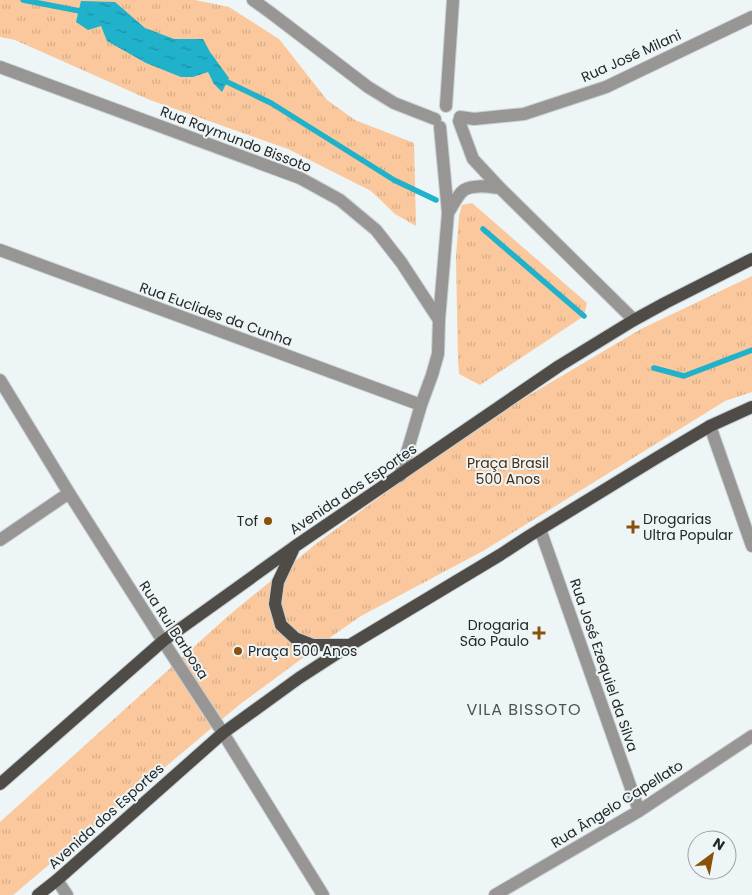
<svg xmlns="http://www.w3.org/2000/svg" width="752" height="895" font-family="Poppins,sans-serif">
<style>
.park{fill:url(#park-tufts)}
.water{fill:url(#water-ripples)}
.lines{fill:none;stroke-linecap:round;stroke-linejoin:round}
.stream{stroke:#20b1cb;stroke-width:5.5}
.minor-casing{stroke:#c9d0d2;stroke-width:14}
.major-casing{stroke:#c9d0d2;stroke-width:14}
.minor{stroke:#989694;stroke-width:12}
.major{stroke:#4f4b47;stroke-width:12}
.poi-dot{fill:#8b510a;stroke:#edf5f7;stroke-width:2}
.labels{text-anchor:middle;stroke-width:4;stroke-linejoin:round;paint-order:stroke}
.street-label{font-size:14px;fill:#252829;stroke:#edf5f7}
.park-label{font-size:14px;fill:#4c2f13;stroke:#edf5f7}
.poi-label{font-size:14px;fill:#252829;stroke:#edf5f7;text-anchor:start}
.quarter-label{font-size:16px;letter-spacing:1px;fill:#4c5355;stroke:#edf5f7}
</style>
<defs>
<pattern id="park-tufts" width="24" height="20" patternUnits="userSpaceOnUse" patternTransform="scale(1.25)"><rect width="24" height="20" fill="#fac89c"/><path d="M3 7l-1-3M5 7V3M7 7l1-3M15 17l-1-3M17 17v-4M19 17l1-3" fill="none" stroke="#d6ac86"/></pattern>
<pattern id="water-ripples" width="26" height="14" patternUnits="userSpaceOnUse" patternTransform="scale(1.25)"><rect width="26" height="14" fill="#20b1cb"/><path d="M2 4q2-2 4 0t4 0M15 11q2-2 4 0t4 0" fill="none" stroke="#1c90a5"/></pattern>
</defs>
<rect width="100%" height="100%" fill="#edf5f7"/>
<path class="park" d="M0,0H195L229,7L279,39L327,100L355,120L414,143L416,226L395,214L371,191L288,149L150,100L15,40L0,37Z
M472,203L587,303L584,316L480,385L459,374L458,360L456,257L459,216L462,205Z
M752,276V392L725,401L483,551L361,616L335,634L239,705L13,895H0V822L228,616L317,543L477,426L641,329Z"/>
<path class="water" d="M81,1L115,2L145,28L174,39H203L210,52L229,78L222,92L214,84L208,72L193,77H181L146,63L107,41L101,26L88,30L76,22Z"/>
<g class="lines">
<path class="stream" d="M23,0L85,12
M221,79L271,103L394,180L436,200
M483,229L584,316
M654,368L684,376L752,350"/>
<g class="minor-casing">
<path id="minor" d="M253,0L271,13L368,87L394,103L435,119
M0,67L300,178L340,200L376,230L401,262L439,320
M446,106L453,0
M460,117L474,119L524,114L606,87L752,17
M459,121L473,159L500,188L634,320
M448,213C453,206 457,195 464,190C474,184 489,187 500,188
M0,250L421,405
M0,380L69,493L163,641L223,733L323,895
M710,426L752,546
M400,476L421,405L432,375L438,354L439,320L448,213L440,127
M540,529L639,811
M0,540L69,493
M57,880L67,895
M495,895L639,811L752,736"/>
</g>
<g class="major-casing">
<path id="major" d="M293,550L278,582L275,604L281,625L295,638L313,645H349
M0,784L163,641L294,547L559,366L634,320L665,303L752,259
M38,895L57,880L223,733L299,678L350,645L500,555L529,536L658,457L710,426L752,407"/>
</g>
<use href="#minor" class="minor"/>
<use href="#major" class="major"/>
</g>
<g class="poi-dot">
<circle cx="268" cy="521" r="5"/>
<path d="M630.5 519.5h5v5h5v5h-5v5h-5v-5h-5v-5h5z"/>
<path d="M536.5 625.5h5v5h5v5h-5v5h-5v-5h-5v-5h5z"/>
<circle cx="238" cy="651" r="5"/>
</g>
<g class="labels">
<g class="street-label">
<text transform="translate(631 56) rotate(-24)" y="5">Rua José Milani</text>
<text transform="translate(236 139) rotate(21)" y="5">Rua Raymundo Bissoto</text>
<text transform="translate(216 314) rotate(20)" y="5">Rua Euclides da Cunha</text>
<text transform="translate(353 489) rotate(-34)" y="5">Avenida dos Esportes</text>
<text transform="translate(174 630) rotate(57)" y="5">Rua Rui Barbosa</text>
<text transform="translate(604 665) rotate(71)" y="5">Rua José Ezequiel da Silva</text>
<text transform="translate(617 804) rotate(-32)" y="5">Rua Ângelo Capellato</text>
<text transform="translate(106 816) rotate(-42)" y="5">Avenida dos Esportes</text>
</g>
<g class="park-label">
<text x="508" y="468">Praça Brasil<tspan x="508" dy="16">500 Anos</tspan></text>
</g>
<g class="poi-label">
<text x="643" y="524">Drogarias<tspan x="643" dy="16">Ultra Popular</tspan></text>
<text x="258" y="526" text-anchor="end">Tof</text>
<text x="529" y="630" text-anchor="end">Drogaria<tspan x="529" dy="16">São Paulo</tspan></text>
<text x="248" y="656">Praça 500 Anos</text>
</g>
<g class="quarter-label">
<text x="524" y="715">VILA BISSOTO</text>
</g>
</g>
<g transform="translate(712 855) rotate(32)"><circle r="24" fill="#edf5f7" stroke="#9da3a5"/>
<path d="M0-4L9 19L0 12L-9 19Z" fill="#8b510a"/>
<text y="-8" font-size="14" font-weight="bold" text-anchor="middle" fill="#252829">N</text>
</g>
</svg>
